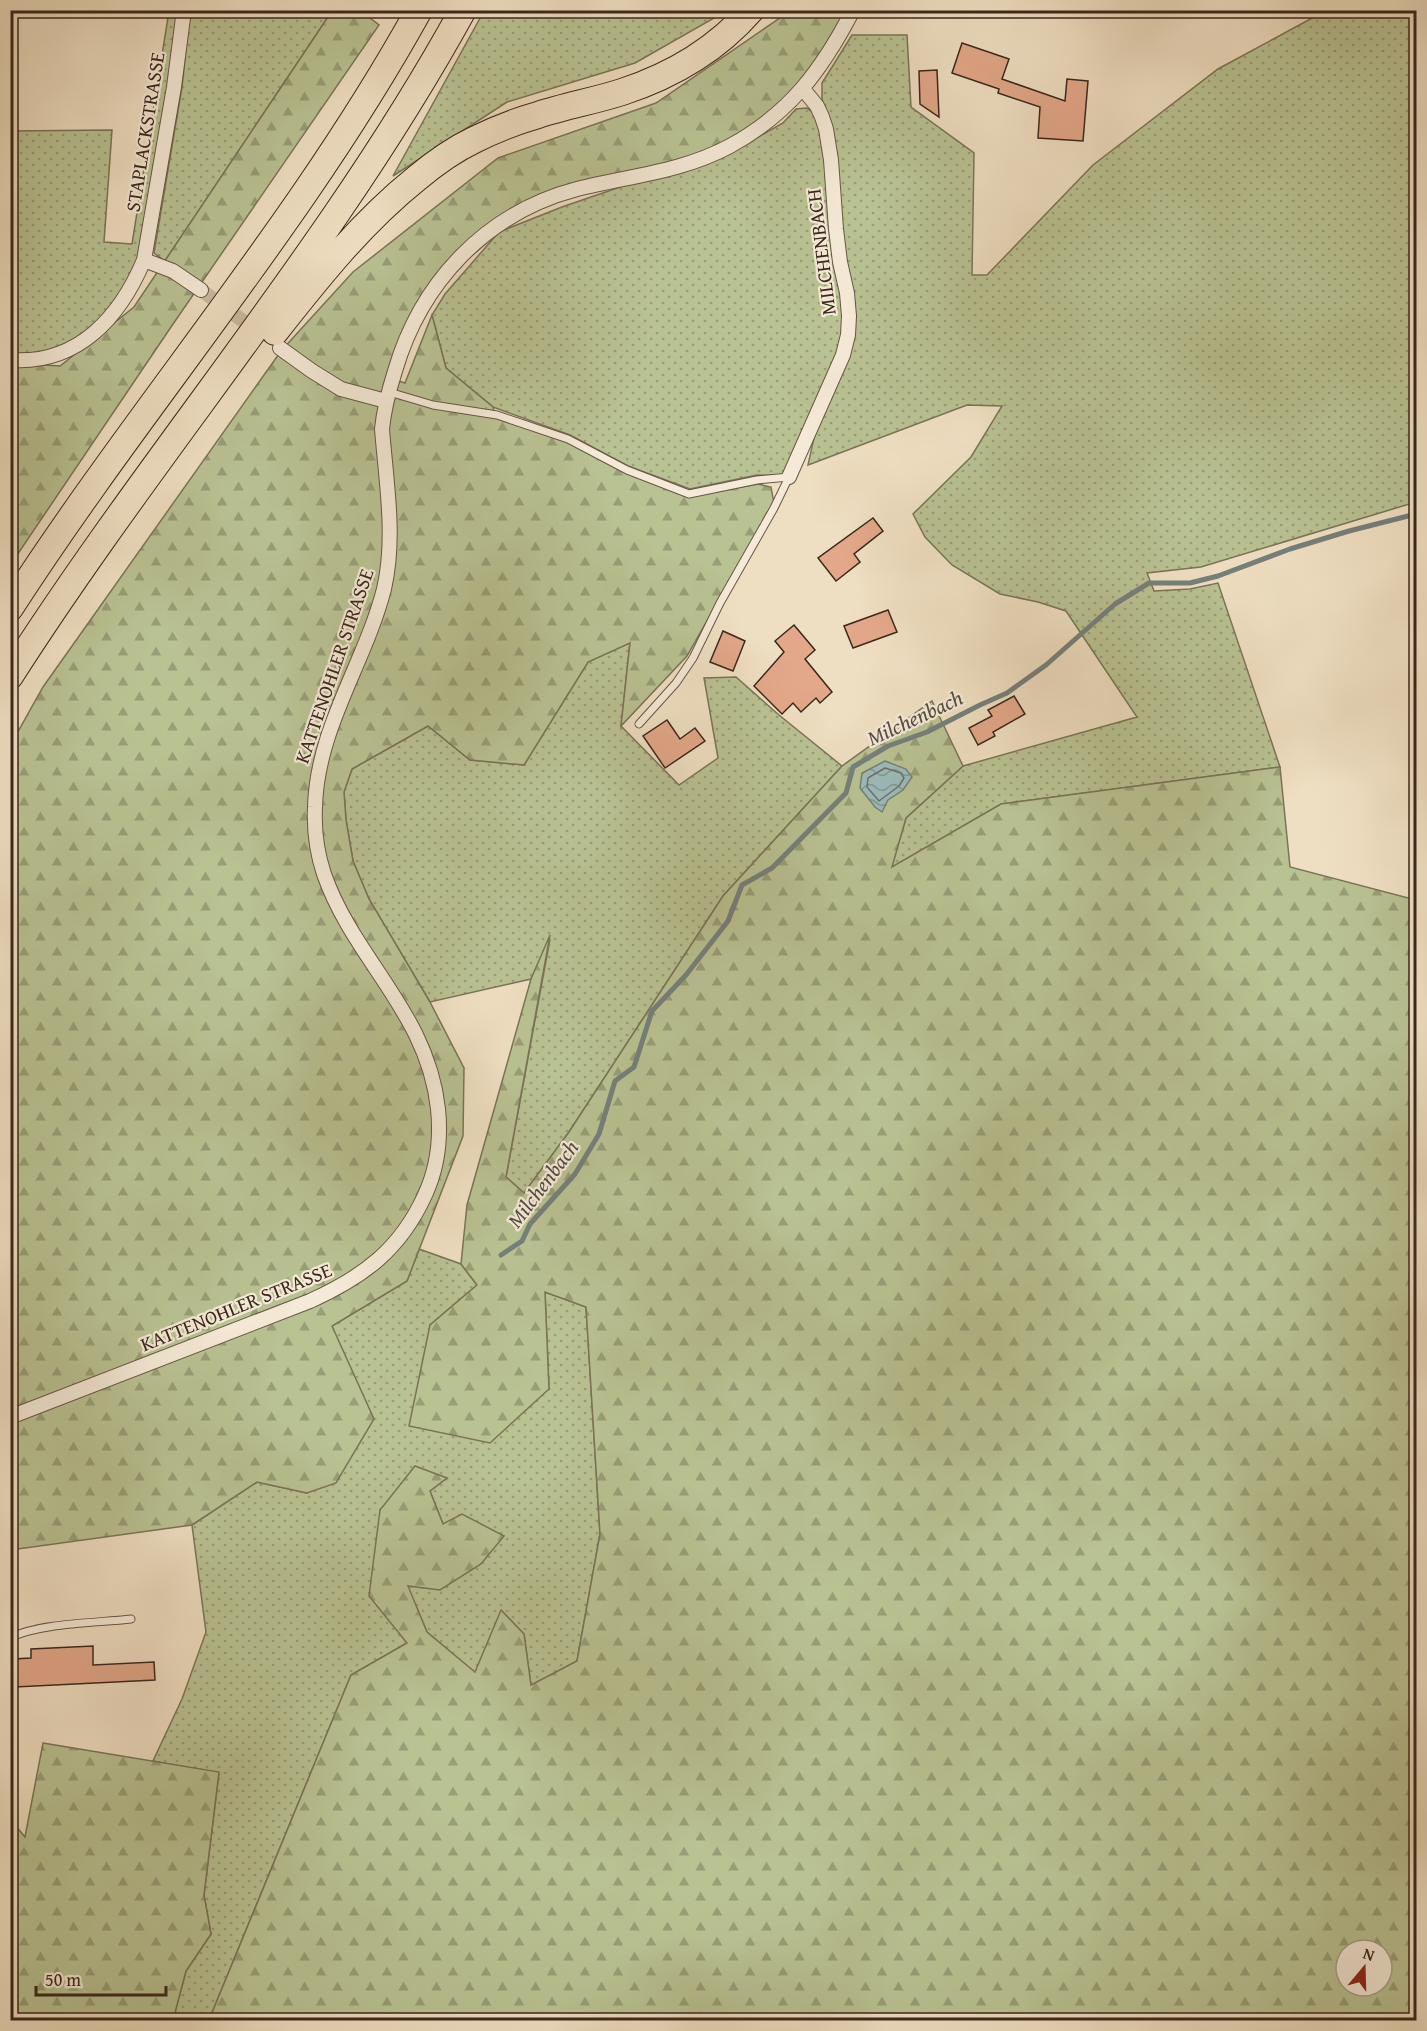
<svg xmlns="http://www.w3.org/2000/svg" width="1427" height="2031" font-family="'Gentium Book Plus',serif">
<style>
.grass{fill:url(#grass-dots);stroke:#7a7458;stroke-width:1.5}
.forest{fill:url(#forest-firs);stroke:#7a7458;stroke-width:1.5;fill-rule:evenodd}
.water{fill:url(#water-waves);stroke:#75807b;stroke-width:1.5}
.lines{fill:none;stroke-linecap:round;stroke-linejoin:round}
.shore{stroke:#6c716b;stroke-width:1.5}
.stream{stroke:#75807b;stroke-width:5}
.building{fill:#e3a88a;stroke:#3b271c;stroke-width:1.5}
.minor-tunnel{stroke:#cbbaa1;stroke-width:14;stroke-dasharray:14 7;stroke-linecap:butt}
.service-casing{stroke:#685546;stroke-width:9}
.minor-casing{stroke:#685546;stroke-width:16}
.motorway-casing{stroke:#3b271c;stroke-width:28}
.service{stroke:#f5ead7;stroke-width:7}
.minor{stroke:#f5ead7;stroke-width:14}
.motorway{stroke:#efdfc2;stroke-width:26}
.labels{text-anchor:middle;stroke-width:4.5;stroke-linejoin:round;paint-order:stroke}
.street-label{font-size:20px;fill:#3b271c;stroke:#f5ead7}
.water-label{font-size:21px;font-style:italic;fill:#534c44;stroke:#f5ead7}
</style>
<defs>
<pattern id="grass-dots" width="8" height="8" patternUnits="userSpaceOnUse" patternTransform="scale(1.5)"><rect width="8" height="8" fill="#b9c293"/><path d="M2 2h.1M6 6h.1" fill="none" stroke="#989e77" stroke-width="1.8" stroke-linecap="round"/></pattern>
<pattern id="forest-firs" width="22" height="20" patternUnits="userSpaceOnUse" patternTransform="scale(1.5)"><rect width="22" height="20" fill="#b9c293"/><path d="M5 1l3.5 6h-7zM16 11l3.5 6h-7z" fill="#989e77"/></pattern>
<pattern id="water-waves" width="16" height="10" patternUnits="userSpaceOnUse" patternTransform="scale(1.5)"><rect width="16" height="10" fill="#9cbbba"/><path d="M0 5q4-4 8 0t8 0" fill="none" stroke="#809896"/></pattern>
</defs>
<rect width="100%" height="100%" fill="#efdfc2"/>
<filter id="stains"><feTurbulence type="fractalNoise" baseFrequency=".00333" numOctaves="4"/><feColorMatrix values="0 0 0 0 .2 0 0 0 0 .09 0 0 0 0 .02 0 0 0 .5 -.17"/></filter>
<radialGradient id="worn" r=".72"><stop offset=".6" stop-color="#630" stop-opacity="0"/><stop offset="1" stop-color="#630" stop-opacity=".3"/></radialGradient>
<path class="grass" d="M169,11H184L134,284L81,343L11,360L10,131L112,130L104,242L132,244Z
M190,11H332L165,261L154,253L182,87Z
M484,11H723L716,17L635,63L507,102L393,176Z
M1325,11H1416V502L1201,567L1147,573L1154,591L1190,589L1218,583L1280,767L1001,804L891,868L906,818L963,766L1137,717L1066,611L1038,602L1000,594L952,565L925,537L913,514L971,457L1002,406L967,405L808,465L815,433L848,356L844,261L830,129L822,99V83L852,35H907L911,107L974,153L972,275H987L1093,165L1218,69Z
M807,108L812,112L821,130L844,315L839,353L790,476L757,475L690,489L628,466L570,435L493,407L446,368L432,315L445,294L499,232L562,207L652,176L726,155L783,123L796,109Z
M630,642L621,726L679,785L718,758L704,678L736,677L779,715L842,766L723,896L569,1132L524,1193L506,1177L550,939L531,979L430,1002L369,899L353,861L346,820L344,792L352,769L428,726L470,760L524,765L588,662Z
M419,1249L461,1264L477,1285L430,1325L549,1389L545,1292L586,1307L600,1534L577,1661L531,1686L524,1634L502,1611L475,1673L427,1632L407,1586L443,1524L430,1491L447,1478L380,1510L407,1643L351,1675L209,2020H173L186,1971L211,1934L204,1895L219,1773L153,1761L182,1699L206,1632L192,1525L257,1482L307,1493L332,1326L407,1281Z"/>
<path class="forest" d="M332,11H361L379,25L171,327L11,564V363L60,366L134,307Z
M790,11H853L803,89L731,146L525,210L434,288L392,379L405,383L432,315L446,368L493,407L496,418L567,442L689,497L758,484L771,487L774,503L687,656L621,726L630,643L588,662L524,765L470,760L428,726L352,769L344,792L346,820L353,861L369,899L430,1002L464,1068L463,1136L407,1281L332,1326L374,1419L336,1483L307,1493L257,1482L192,1525L11,1550L10,746L43,687L281,351L353,272L498,158L656,103Z
M932,701L963,766L906,818L892,867L1001,804L1280,767L1290,867L1416,900V2020H209L351,1675L407,1643L369,1596L380,1510L415,1466L447,1478L430,1491L443,1524L462,1514L504,1536L481,1564L440,1590L408,1586L427,1632L475,1672L501,1610L524,1634L531,1685L577,1661L600,1534L586,1307L545,1292L549,1389L490,1443L409,1426L430,1325L477,1285L461,1264L467,1205L531,979L550,935L506,1177L524,1193L569,1132L723,896L842,766ZM1346,1950H1382V1986H1346Z
M43,1743L219,1772L204,1895L211,1934L186,1971L173,2020H11V1820L25,1837Z"/>
<path class="water" d="M885,761L906,769L912,777L903,790L888,800L882,812L875,807L860,788L862,773Z"/>
<g class="lines">
<path class="shore" d="M885,768L901,773L904,778L899,786L879,801L867,787L868,778Z"/>
<path class="stream" d="M501,1255L522,1241L530,1224L575,1174L599,1134L615,1081L634,1067L652,1011L686,975L728,921L742,885L772,868L846,793L853,767L888,746L927,732L980,705L1007,693L1046,665L1115,604L1149,583H1190L1218,576L1290,549L1349,531L1416,514"/>
</g>
<path class="building" d="M962,43L1009,59L1002,79L1065,101L1067,79L1088,81L1083,141L1038,138L1040,107L998,93L999,89L952,73Z
M937,70L939,117L920,104L919,71Z
M873,518L883,531L854,554L860,562L836,581L818,558Z
M888,610L897,632L853,648L844,626Z
M794,625L815,650L805,659L832,692L820,703L816,698L801,712L793,703L782,714L754,686L784,652L775,641Z
M723,631L745,641L733,671L710,662Z
M1014,696L1025,714L993,732L995,736L978,745L969,728L992,716L988,710Z
M667,720L680,739L695,728L705,741L665,768L643,736Z
M93,1646V1665L154,1662L155,1680L15,1687L13,1659L31,1658V1649Z"/>
<g class="lines">
<path class="minor-tunnel" d="M201,290L258,332"/>
<g class="service-casing">
<path id="service" d="M389,392L433,405L497,415L568,439L627,470L689,494L757,480L789,477
M639,724L676,683L693,658L720,603L774,508L789,477
M10,1638C38,1623 98,1623 131,1619"/>
</g>
<g class="minor-casing">
<path id="minor" d="M144,260L173,271L201,290
M280,348L312,371L341,389L386,401
M10,360C78,365 120,317 144,260L174,87L184,10
M789,477L843,355L848,335L849,316L847,293L840,262L836,229L831,160L826,129L822,117L817,106L803,89
M10,1417L310,1301C363,1277 400,1250 425,1195C437,1169 441,1138 438,1109C428,1013 354,960 324,874C317,853 314,828 315,807C317,728 365,663 384,589C396,537 386,481 382,429C384,408 389,390 395,371C421,282 486,213 577,189C628,176 682,172 730,146C790,113 822,70 853,10"/>
</g>
<g class="motorway-casing">
<path id="motorway" d="M275,332C319,276 362,222 417,178C435,163 453,150 474,140C494,130 517,121 538,115C565,106 594,101 622,92C671,76 717,49 751,10
M10,608C141,405 302,222 419,10
M10,676C155,449 333,247 463,10"/>
</g>
<use href="#service" class="service"/>
<use href="#minor" class="minor"/>
<use href="#motorway" class="motorway"/>
</g>
<g class="labels">
<g class="street-label">
<text transform="translate(145 132) rotate(-81)" y="7">STAPLACKSTRASSE</text>
<text transform="translate(821 252) rotate(-97)" y="7">MILCHENBACH</text>
<text transform="translate(334 666) rotate(-71)" y="7">KATTENOHLER STRASSE</text>
<text transform="translate(236 1307) rotate(-22)" y="7">KATTENOHLER STRASSE</text>
</g>
<g class="water-label">
<text transform="translate(915 718) rotate(-25)" y="7">Milchenbach</text>
<text transform="translate(543 1184) rotate(-53)" y="7">Milchenbach</text>
</g>
</g>
<rect width="1427" height="2031" fill="none" stroke="#efdfc2" stroke-width="36"/>
<rect x="12" y="12" width="1403" height="2007" fill="none" stroke="#3b271c" stroke-width="3"/>
<rect x="18" y="18" width="1391" height="1995" fill="none" stroke="#3b271c" stroke-width="1.5"/>
<g transform="translate(1364 1968) rotate(19)"><circle r="28" fill="#f5ead7" stroke="#ab9c8c" stroke-width="1.5"/>
<path d="M0-4.5L10 22L0 15L-10 22Z" fill="#8f2418"/>
<text y="-9" font-size="16" font-weight="bold" text-anchor="middle" fill="#3b271c">N</text>
</g>
<path d="M36 1986v9h130v-9" fill="none" stroke="#3b271c" stroke-width="3"/>
<text x="45" y="1986" font-size="18" fill="#3b271c" stroke="#f5ead7" stroke-width="4.5" paint-order="stroke">50 m</text>
<rect width="100%" height="100%" filter="url(#stains)"/>
<rect width="100%" height="100%" fill="url(#worn)"/>
</svg>
